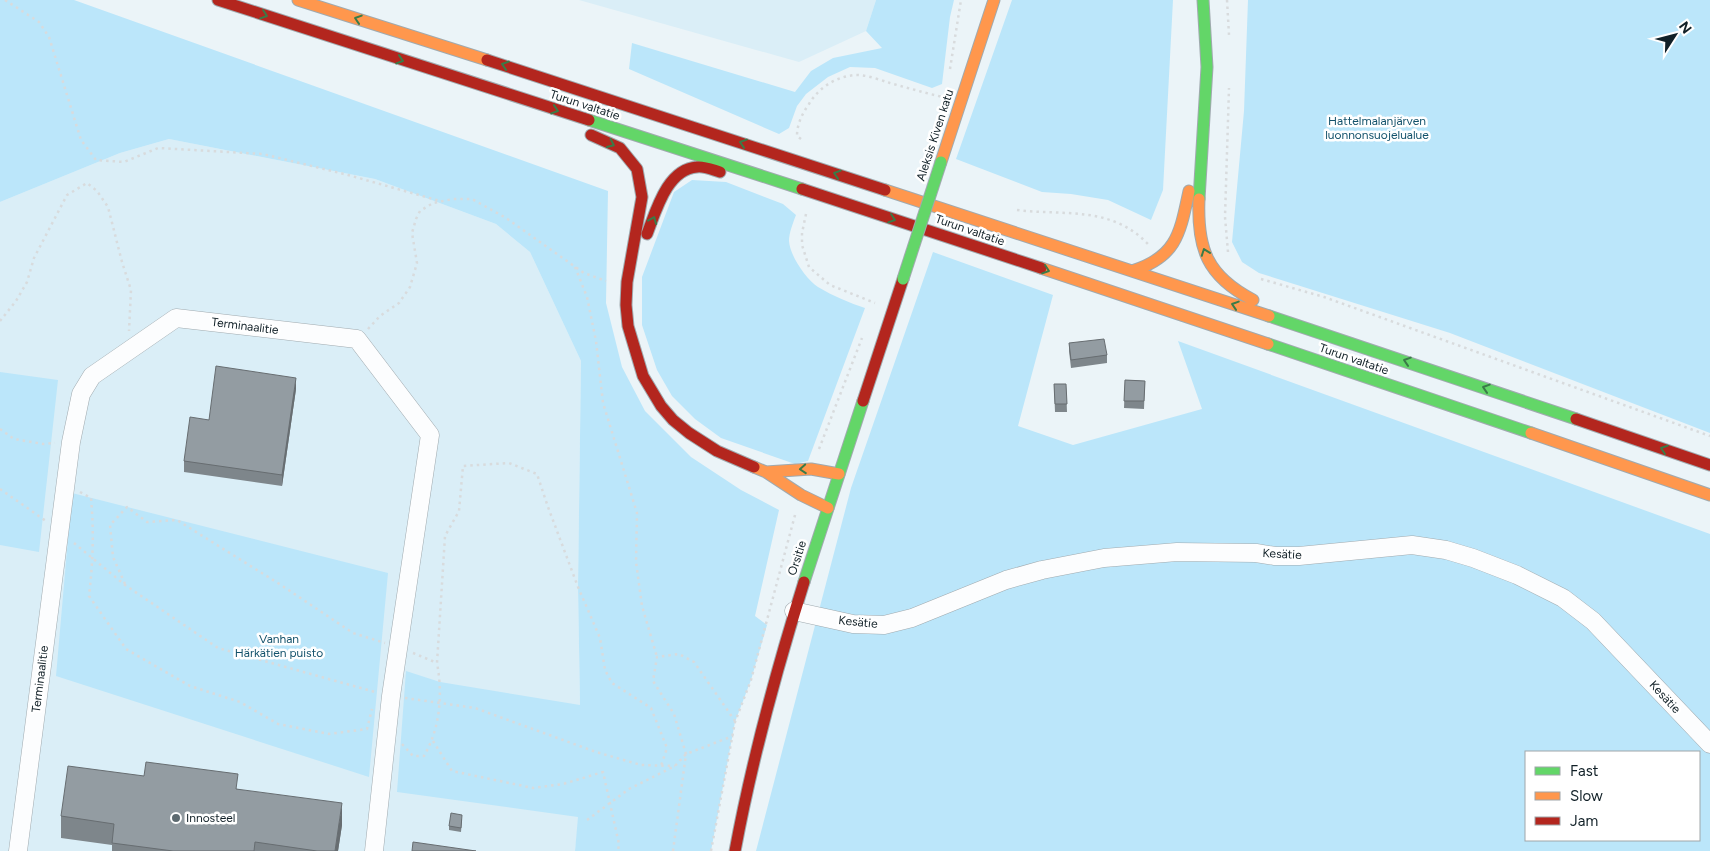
<svg xmlns="http://www.w3.org/2000/svg" width="1710" height="851" font-family="Figtree,sans-serif">
<style>
.built{fill:#daeef7}
.green{fill:#bbe6fa;fill-rule:evenodd}
.lines{fill:none;stroke-linecap:round;stroke-linejoin:round}
.street-casing{stroke:#a0aaaf;stroke-width:19}
.fast-casing{stroke:#a0aaaf;stroke-width:13}
.slow-casing{stroke:#a0aaaf;stroke-width:13}
.jam-casing{stroke:#a0aaaf;stroke-width:13}
.path{stroke:#d8dbdd;stroke-width:2.5;stroke-dasharray:2.5 4;stroke-linecap:butt}
.street{stroke:#fcfdfe;stroke-width:18}
.fast{stroke:#63d668;stroke-width:11}
.slow{stroke:#ff974d;stroke-width:11}
.jam{stroke:#b3261e;stroke-width:11}
.fast-bridge-casing{stroke:#a0aaaf;stroke-width:13;stroke-linecap:butt}
.fast-bridge{stroke:#63d668;stroke-width:11}
.wall{fill:#7e868b}
.shaded-wall{fill:#676d71}
.building{fill:#939ca2;stroke:#676d71}
.oneway{stroke:#3a7b48}
.poi-dot{fill:#5d6a70;stroke:#fff;stroke-width:2}
.labels{text-anchor:middle;stroke-width:5;stroke-linejoin:round;paint-order:stroke}
.street-label{font-size:12px;fill:#112027;stroke:#fff}
.park-label{font-size:12px;fill:#13526b;stroke:#fff}
.poi-label{font-size:12px;fill:#112027;stroke:#fff;text-anchor:start}
</style>
<rect width="100%" height="100%" fill="#ebf4f8"/>
<path class="built" d="M579,0H876L866,31L799,62Z
M169,139L375,179L496,224L530,252L581,361L578,587L580,706L579,817L575,851H0V202L120,153Z"/>
<path class="green" d="M0,0H74L608,191L606,303L622,367L645,411L691,457L741,490L779,510L755,616L767,625L751,680L735,722L711,851H575L578,817L397,792L406,671L440,682L580,705L578,587L581,361L530,252L496,224L375,179L169,139L120,153L0,202Z
M876,0H954L950,17L942,84L932,88L875,68L850,67L828,77L806,94L797,106L789,128L779,134L629,69L632,43L795,92L811,71L833,58L882,48L866,31Z
M1012,0H1173L1163,190L1151,220L1108,200L1071,194L1042,192L956,159Z
M1248,0H1710V433L1450,333L1259,273L1242,262L1232,242L1244,111Z
M692,180L726,182L783,204L796,215C793,223 789,233 789,241C790,256 806,279 818,287C833,296 850,303 865,308L808,461L795,464L721,438L695,419L672,396L657,370L642,325V277L674,192Z
M933,252L1053,295L1018,426L1073,445L1202,409L1178,341L1710,534V851H756L851,488ZM1526,752H1699V840H1526Z
M0,372L58,380L39,552L0,545Z
M72,493L388,573L369,777L56,676Z"/>
<g class="lines">
<g class="street-casing">
<path id="street" d="M794,611L853,624L884,625L912,618L1006,580L1042,570L1104,558L1177,552L1256,553L1275,556H1299L1412,545L1446,550L1473,558L1517,575L1563,598L1593,621L1710,744
M18,851L71,442L81,394L92,376L176,318L357,339L430,435L391,696L374,851"/>
</g>
<g class="fast-casing">
<path id="fast" d="M589,120L802,189
M1199,199L1207,67L1203,0
M1269,316L1576,419
M1268,344L1531,433
M804,582L863,401"/>
</g>
<g class="slow-casing">
<path id="slow" d="M298,0L487,60
M941,162L994,0
M885,190L1269,316
M1199,199C1197,249 1207,276 1253,300
M1041,268L1268,344
M1132,271C1177,257 1180,233 1189,191
M1531,433L1710,495
M754,467L766,472L801,495L828,508
M766,472L811,469L839,474"/>
</g>
<g class="jam-casing">
<path id="jam" d="M218,0L589,120
M487,60L885,190
M591,135L620,148L637,169L642,197L627,282L626,305L628,326L643,376L661,406L673,420L689,433L717,451L754,467
M802,189L1041,268
M647,234C656,211 667,169 697,167C704,166 713,170 720,172
M863,401L903,279
M1576,419L1710,465
M735,851C752,760 776,671 804,582"/>
</g>
<path class="path" d="M5,0L39,22L49,37L81,140L96,160L124,162L158,148L263,154L348,175L440,201
M1227,0L1229,35
M950,69L961,0
M801,139L797,136C797,124 802,114 809,104C819,87 837,76 856,75C868,75 880,80 890,83C908,88 925,93 943,97
M1017,210C1064,216 1110,205 1148,244
M806,214L802,233V245L809,267L830,285L875,303
M1228,252L1225,217L1229,88
M575,267L587,297L596,341L603,403L637,513L636,562L642,606L657,657
M1261,279L1324,297L1710,436
M0,321L16,301L27,282L34,258L67,195L87,183L97,191L108,207L122,262L131,290L129,331
M368,329L380,316L399,303L410,287L417,263L412,233L416,219L420,211L433,203L453,199H472L506,218L584,273L606,281
M0,429L14,439L43,444L55,443
M819,449L862,338
M0,489L46,521
M80,492L91,498C94,531 93,562 89,596L126,649L190,686L240,702L278,724L329,734L367,729L372,709
M74,543L125,585L218,648L375,692
M125,584L113,557L110,525L127,507L147,522L177,520L281,585L353,633L385,643
M413,653L437,663
M405,698L475,708L596,752L641,765L675,766
M433,741L452,771L533,788L563,784L603,772L619,844L618,851
M402,744L413,756H424C440,728 443,695 437,663L445,536L459,511L463,466L509,463L537,474L548,507L578,587L600,638L605,670L612,683L651,708L667,748L661,766
M587,820L629,789L675,766L686,754L733,736
M673,851L686,754L674,714L653,681L657,657L679,654L694,662L735,721
M711,851L735,722L751,680L795,515"/>
<use href="#street" class="street"/>
<use href="#fast" class="fast"/>
<use href="#slow" class="slow"/>
<use href="#jam" class="jam"/>
<g class="fast-bridge-casing">
<path id="fast-bridge" d="M903,279L941,162"/>
</g>
<use href="#fast-bridge" class="fast-bridge"/>
</g>
<path class="wall" d="M1069,343L1107,355V363L1071,368L1069,351Z
M1125,380L1145,381L1144,409L1124,408Z
M1054,384H1066L1067,412H1055Z
M296,389L282,486L184,472V461L209,420Z
M144,776L238,789L342,825L338,851H112V845L61,838V816Z
M462,819L461,832L449,830V826Z"/>
<path class="shaded-wall" d="M296,378V389L282,486V475Z
M342,803V825L338,851H335Z"/>
<path class="building" d="M1104,339L1107,355L1071,360L1069,343Z
M216,366L296,378L282,475L184,461L190,417L209,420Z
M1125,380L1145,381L1144,401H1124Z
M1054,384H1066L1067,404H1055Z
M146,762L238,774L236,789L342,803L335,851H317L255,842L254,851H173L112,843L114,824L61,816L68,766L144,776Z
M451,813L462,815L461,828L449,826Z
M413,842L476,851H412Z"/>
<defs><path id="oneway-chevron" d="M-2-3.5L2.5 0L-2 3.5" fill="none" stroke-width="1.6" stroke-linecap="round" stroke-linejoin="round" transform="scale(1.25)"/></defs>
<g class="oneway">
<use href="#oneway-chevron" transform="translate(264 15) rotate(19)"/>
<use href="#oneway-chevron" transform="translate(358 19) rotate(-162)"/>
<use href="#oneway-chevron" transform="translate(400 60) rotate(18)"/>
<use href="#oneway-chevron" transform="translate(505 65) rotate(-162)"/>
<use href="#oneway-chevron" transform="translate(555 110) rotate(18)"/>
<use href="#oneway-chevron" transform="translate(743 143) rotate(-162)"/>
<use href="#oneway-chevron" transform="translate(611 144) rotate(25)"/>
<use href="#oneway-chevron" transform="translate(837 174) rotate(-162)"/>
<use href="#oneway-chevron" transform="translate(892 219) rotate(19)"/>
<use href="#oneway-chevron" transform="translate(653 220) rotate(-67)"/>
<use href="#oneway-chevron" transform="translate(1205 252) rotate(-110)"/>
<use href="#oneway-chevron" transform="translate(1046 270) rotate(19)"/>
<use href="#oneway-chevron" transform="translate(1235 305) rotate(-162)"/>
<use href="#oneway-chevron" transform="translate(1407 361) rotate(-162)"/>
<use href="#oneway-chevron" transform="translate(1486 388) rotate(-162)"/>
<use href="#oneway-chevron" transform="translate(1664 449) rotate(-161)"/>
<use href="#oneway-chevron" transform="translate(803 469) rotate(176)"/>
</g>
<circle class="poi-dot" cx="176" cy="818" r="5"/>
<g class="labels">
<g class="street-label">
<text transform="translate(585 105) rotate(18)" y="4">Turun valtatie</text>
<text transform="translate(935 135) rotate(-72)" y="4">Aleksis Kiven katu</text>
<text transform="translate(970 230) rotate(19)" y="4">Turun valtatie</text>
<text transform="translate(245 326) rotate(7)" y="4">Terminaalitie</text>
<text transform="translate(1354 359) rotate(19)" y="4">Turun valtatie</text>
<text transform="translate(1282 554) rotate(3)" y="4">Kesätie</text>
<text transform="translate(797 558) rotate(-72)" y="4">Orsitie</text>
<text transform="translate(858 622) rotate(6)" y="4">Kesätie</text>
<text transform="translate(40 679) rotate(-83)" y="4">Terminaalitie</text>
<text transform="translate(1665 697) rotate(47)" y="4">Kesätie</text>
</g>
<g class="park-label">
<text x="1377" y="125">Hattelmalanjärven<tspan x="1377" dy="14">luonnonsuojelualue</tspan></text>
<text x="279" y="643">Vanhan<tspan x="279" dy="14">Härkätien puisto</tspan></text>
</g>
<g class="poi-label">
<text x="186" y="822">Innosteel</text>
</g>
</g>
<rect x="1525" y="751" width="175" height="90" fill="#ffffff" stroke="#a0a6a9"/>
<rect x="1535" y="767" width="25" height="8" fill="#63d668" stroke="#a0a6a9"/>
<text x="1570" y="776" font-size="15" fill="#112027">Fast</text>
<rect x="1535" y="792" width="25" height="8" fill="#ff974d" stroke="#a0a6a9"/>
<text x="1570" y="801" font-size="15" fill="#112027">Slow</text>
<rect x="1535" y="817" width="25" height="8" fill="#b3261e" stroke="#a0a6a9"/>
<text x="1570" y="826" font-size="15" fill="#112027">Jam</text>
<g transform="translate(1675 35) rotate(54)" stroke="#ffffff" stroke-width="4" paint-order="stroke">
<path d="M0-4L9 19L0 12L-9 19Z" fill="#112027"/>
<text y="-8" font-size="14" font-weight="bold" text-anchor="middle" fill="#112027">N</text>
</g>
</svg>
